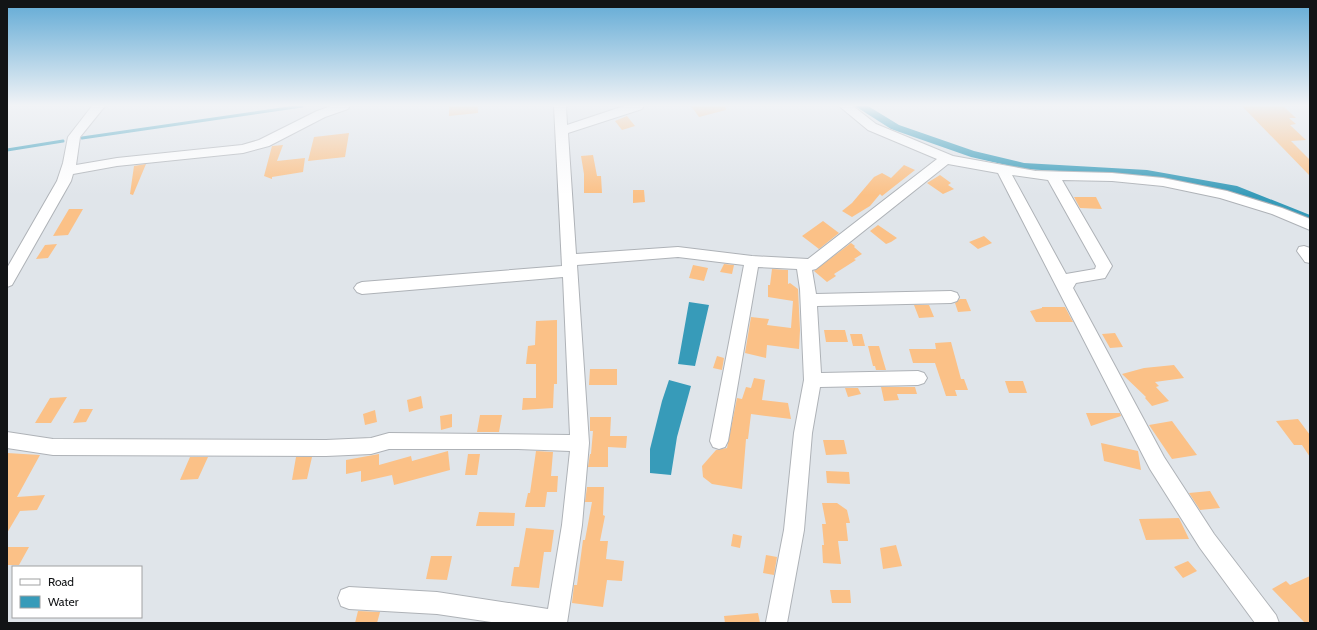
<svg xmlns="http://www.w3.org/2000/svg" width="1317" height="630" font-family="Cabin,sans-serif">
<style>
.water{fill:#379bb9}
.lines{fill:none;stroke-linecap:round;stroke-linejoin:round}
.stream{stroke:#379bb9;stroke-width:3}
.canal{fill:#379bb9;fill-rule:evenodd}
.building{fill:#fbc187}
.minor-casing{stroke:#aeb2b7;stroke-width:2}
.minor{fill:#fff;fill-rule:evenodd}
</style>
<rect width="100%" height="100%" fill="#e0e5ea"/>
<path class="water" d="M689,302L709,305L695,366L678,364Z
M669,380L691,386L677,437L671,475L650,473V449L662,401Z"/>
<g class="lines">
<path class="stream" d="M82,138L302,106
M7,150L63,141"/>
<path class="canal" d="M855,106H868L899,125L974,151L1024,163L1147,170L1237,186L1310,215V223L1235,193L1147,176L1024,169L971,157L891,129Z"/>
</g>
<path class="building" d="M449,106H478V113L449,116Z
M691,106H725L726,110L699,117Z
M1242,106H1283L1296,118H1289L1296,124L1290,125L1306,140L1291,141L1310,160V176Z
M627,116L635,126L622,130L615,121Z
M349,133L345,157L308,161L314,137Z
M283,145L277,161L305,158L303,172L272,177V179L264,176L272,146Z
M593,155L597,176H601L602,193H584V174L581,156Z
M146,164L133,195L130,194L134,166Z
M904,165L915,170L882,196L880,194L870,206L852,217L842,211L852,203L874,177L882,173L891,178Z
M940,175L951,183L948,185L954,189L943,194L927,183Z
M633,190H644L645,202L633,203Z
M1074,197H1096L1102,209L1080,208Z
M69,209H83L68,235L53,236Z
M823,221L839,233L819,249L802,236Z
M878,225L897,238L891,242L886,244L870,231Z
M984,236L992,243L978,249L969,242Z
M851,243L855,246L854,247L862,254L854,259L856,260L834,274L836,276L827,282L814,271Z
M57,244L48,258L36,259L45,245Z
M724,264L734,265L732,274L720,272Z
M693,265L708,268L704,281L689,278Z
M772,269L788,270V284L790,283L798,289L800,330L799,349L767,345L766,358L745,353L751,317L769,319L767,325L791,328L793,301L768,297V285H770Z
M960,299H966L971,311L958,312L955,303Z
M914,305H929L934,317L919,318Z
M1042,307H1065L1073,322H1036L1030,311L1042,308Z
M557,320V384H554L553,408L522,410L523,398H536V364H526L528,346L535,345L536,321Z
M824,330H845L848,342H826Z
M1115,333L1123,347L1110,348L1102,334Z
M850,334H862L865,346H853Z
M951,342L961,379H964L968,390H955L957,396H946L935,363H913L909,349H936L935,343Z
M868,346H879L886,370H876L875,366H873Z
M717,356L724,358L722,370L713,368Z
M1174,365L1184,378L1155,382L1159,386L1156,387L1169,401L1152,406L1145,398L1146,397L1122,374L1144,368Z
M590,369H617V385H589Z
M754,378L765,380L762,400L788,403L791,419L751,414L748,439H746L742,489L712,484L703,477L702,466L716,450L727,448L737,398L742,399L746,387L751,388Z
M1005,381H1023L1027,393H1009Z
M881,387H915L917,394H897L899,400L884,401Z
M845,388H858L861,394L848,397Z
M421,396L423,408L409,412L407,400Z
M67,397L51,423H35L50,398Z
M80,409H93L86,422L73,423Z
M375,410L377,422L365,425L363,414Z
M1086,413H1120L1121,416L1091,426Z
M452,414V427L441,430L440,416Z
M480,415H502L499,432H477Z
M590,417H611L610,436H627L626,448L608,447V467H588L590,454H591L593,431H590Z
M1298,419L1310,435V457L1302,445H1294L1276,421Z
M1172,421L1197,455L1172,459L1149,425Z
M823,440H844L847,454L826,455Z
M1101,443L1138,451L1141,470L1104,461Z
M448,451L450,470L394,485L392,475L361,482V471L346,474V460L379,454V465L411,456L412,461Z
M536,451L553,452L551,476H558L557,492H547L545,507H525L528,493H530Z
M7,453L40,455L17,497L45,495L37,510L20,511L7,533Z
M468,454H480L477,475H465Z
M190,457H208L198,479L180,480Z
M296,457H312L307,479L292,480Z
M826,471L849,472L850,484L827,483Z
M587,487H604L603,515L605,516L600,541H608L606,559L624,561L622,581L607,580L603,607L572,603L574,585H577L583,540H585L592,502H585Z
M1210,491L1220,508L1200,510L1189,493Z
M822,503H837L847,510L850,523H846L848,541H838L841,564L823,563L822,545H824L822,524H826Z
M479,512L515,513L514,526H476Z
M1179,518L1189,539L1146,540L1139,519Z
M526,528L554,530L551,552H544L539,588L511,586L514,567H519Z
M733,534L742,536L740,548L731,546Z
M896,545L902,566L883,569L880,548Z
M7,547H29L19,565H7Z
M766,555L777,557L774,575L763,573Z
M431,556H452L447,580L426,579Z
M1188,561L1197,571L1183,578L1174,567Z
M1310,576V623H1305L1272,589L1286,581L1290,585Z
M830,590H850L851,603H832Z
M358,611L380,612L377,623H355Z
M758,613L760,623H725L724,616Z"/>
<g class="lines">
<g class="minor-casing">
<path id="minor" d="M92,106H105L80,137L76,165L117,158L242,145L259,140L317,111L331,106H350L348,109L325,117L269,146L243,153L117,166L73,174L71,181L12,285L7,287V268L57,181L63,163L68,137Z
M554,106H566L567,125L624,106H644L642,109L568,133L576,254L678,247L752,256L808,259L937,159L868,130L839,106H853L876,124L953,156L1036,171L1112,173L1163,178L1227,191L1282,208L1310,219V230L1272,214L1220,198L1163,186L1112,181L1062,180L1112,266L1105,278L1076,283L1073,288L1164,457L1214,534L1276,615L1279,623H1255L1200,548L1150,469L998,173L948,164L816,269L812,270L816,294L951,291L957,293L959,297L957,301L951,303L817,306L821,373L918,371L924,373L927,378L924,383L918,385L820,387L812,433L804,530L787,623L766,622L784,530L794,433L804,380L800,289L797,269L758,267L728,441L725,447L719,449L713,447L710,441L744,265L678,257L577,265L589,443L582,525L567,623H498L437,614L349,609L341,606L338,598L341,590L349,587L437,592L548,609L562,525L570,451L518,449H389L371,454L326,456L53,455L7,448V432L53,439L326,440L371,438L389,433L570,435L563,277L362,294L357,292L354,288L357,284L362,282L562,266ZM1012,175L1048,180L1096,266L1095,269L1066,274Z
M1304,246L1310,248V263L1305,262L1297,251L1299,247Z"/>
</g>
<use href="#minor" class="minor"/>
</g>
<linearGradient id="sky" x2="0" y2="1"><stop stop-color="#61aad5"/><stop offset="0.54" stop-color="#f1f3f6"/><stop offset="1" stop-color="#f1f3f6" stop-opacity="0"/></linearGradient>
<rect width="1317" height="195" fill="url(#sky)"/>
<rect width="1317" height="630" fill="none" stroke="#121416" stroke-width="16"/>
<rect x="12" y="566" width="130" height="52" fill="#ffffff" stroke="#a0a1a2"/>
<rect x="20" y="579" width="20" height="6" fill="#ffffff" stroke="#a0a1a2"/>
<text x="48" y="586" font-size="12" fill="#121416">Road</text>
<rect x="20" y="596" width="20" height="12" fill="#379bb9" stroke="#a0a1a2"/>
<text x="48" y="606" font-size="12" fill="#121416">Water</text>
</svg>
